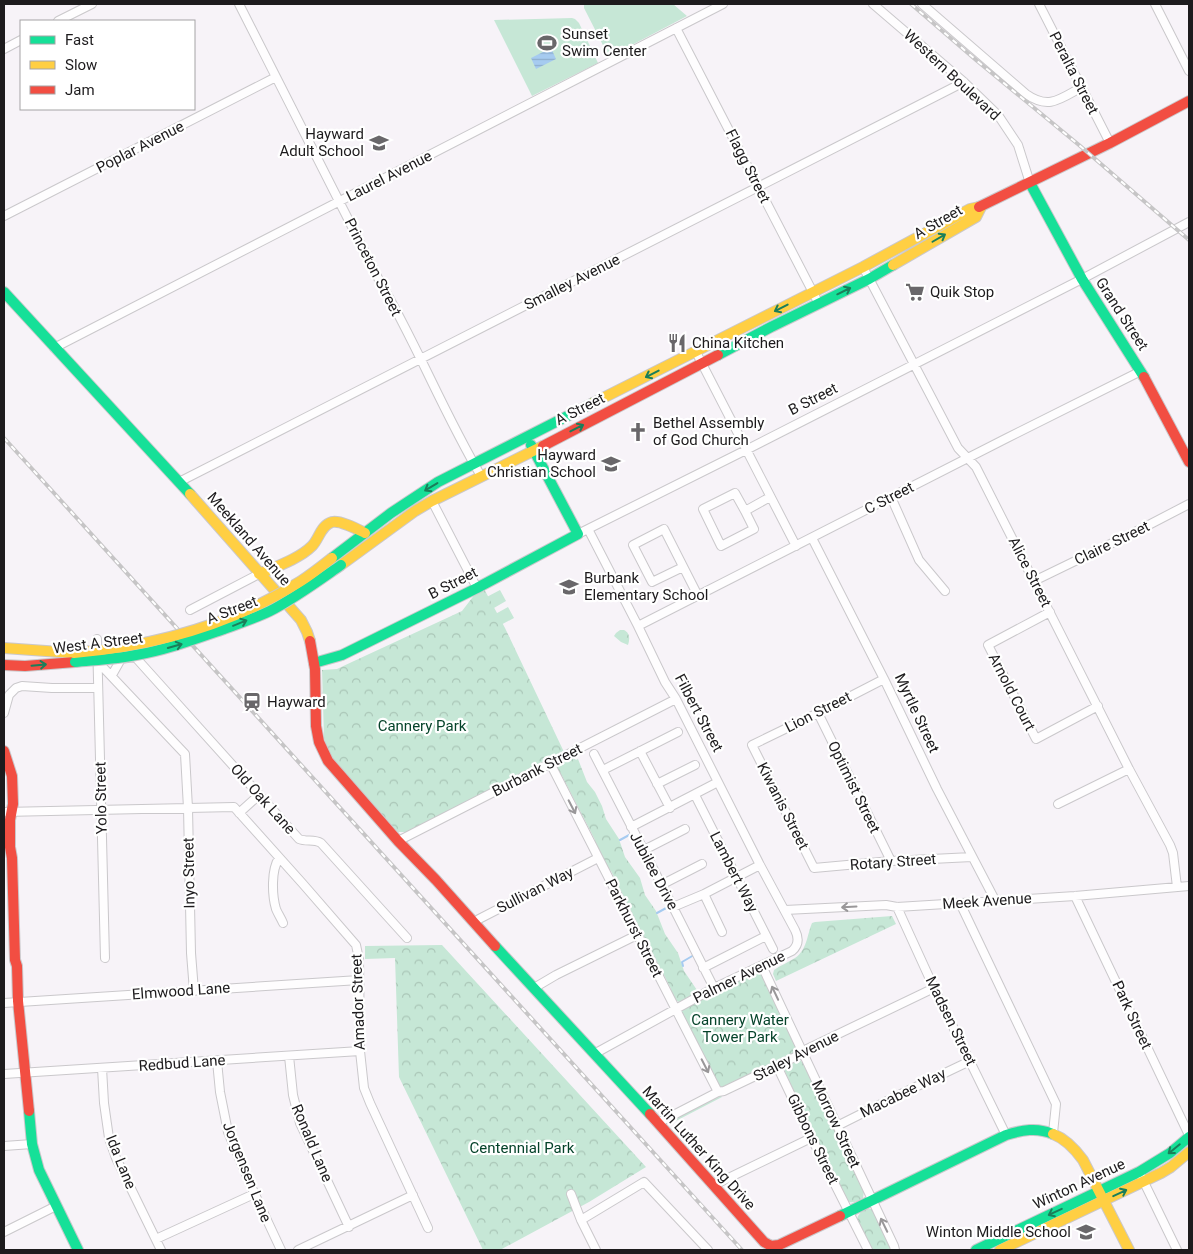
<svg xmlns="http://www.w3.org/2000/svg" width="1193" height="1254" font-family="Roboto,sans-serif">
<style>
.grass{fill:#c6e7d6}
.park{fill:url(#park-crowns)}
.water{fill:url(#water-rules)}
.lines{fill:none;stroke-linecap:round;stroke-linejoin:round}
.stream{stroke:#a6cbf0;stroke-width:2}
.street-casing{stroke:#cac8cb;stroke-width:10}
.fast-casing{stroke:#cac8cb;stroke-width:12}
.slow-casing{stroke:#cac8cb;stroke-width:12}
.jam-casing{stroke:#cac8cb;stroke-width:12}
.street{stroke:#fefdfe;stroke-width:8}
.fast{stroke:#16e098;stroke-width:10}
.slow{stroke:#ffcf43;stroke-width:10}
.jam{stroke:#f24e42;stroke-width:10}
.rail-casing{stroke:#c6c5c6;stroke-width:4}
.rail{stroke:#fff;stroke-width:2;stroke-dasharray:5.5;stroke-linecap:butt}
.fast-bridge-casing{stroke:#cac8cb;stroke-width:12;stroke-linecap:butt}
.slow-bridge-casing{stroke:#cac8cb;stroke-width:12;stroke-linecap:butt}
.fast-bridge{stroke:#16e098;stroke-width:10}
.slow-bridge{stroke:#ffcf43;stroke-width:10}
.oneway{stroke:#1a7e5a}
.oneway2{stroke:#999799}
.labels{text-anchor:middle;stroke-width:4.5;stroke-linejoin:round;paint-order:stroke}
.poi-label{font-size:15px;fill:#1d1b1d;stroke:#fff;text-anchor:start}
.street-label{font-size:15px;fill:#1d1b1d;stroke:#fff}
.park-label{font-size:15px;fill:#05432a;stroke:#fff}
</style>
<defs>
<pattern id="park-crowns" width="20" height="18" patternUnits="userSpaceOnUse" patternTransform="scale(1.25)"><rect width="20" height="18" fill="#c6e7d6"/><path d="M2 6a3 3 0 1 1 6 0M12 15a3 3 0 1 1 6 0" fill="none" stroke="#aac6b7"/></pattern>
<pattern id="water-rules" width="6" height="5" patternUnits="userSpaceOnUse" patternTransform="scale(1.25)"><rect width="6" height="5" fill="#a6cbf0"/><path d="M0 2.5h6" fill="none" stroke="#8eaecd"/></pattern>
</defs>
<rect width="100%" height="100%" fill="#f7f3f8"/>
<path class="grass" d="M584,4H673L687,16L609,57L584,8Z
M572,18L575,19L579,23L598,63L532,96L494,20Z
M500,590L506,601L487,612L481,600Z
M508,607L514,618L495,628L490,617Z
M721,1096L722,1097L672,1123L671,1120Z"/>
<path class="park" d="M482,585L505,628L564,752L407,832H398L330,757L324,738L322,670L337,669L354,661L462,611Z
M620,630H624C630,633 630,639 628,645L621,642L614,636L616,633Z
M571,756L576,760L578,759L587,782L595,792L602,806L606,819L619,839L625,857L640,878L645,895L656,911L665,934L678,953L684,971L699,993L679,1002L674,999L670,991L671,989L650,948L647,947L633,920L634,917L611,871L607,869L594,843L595,840L562,776L559,775C553,762 561,761 571,756Z
M892,916L896,924L776,981L773,974L774,970C781,965 789,962 795,958C807,950 807,935 812,923L815,922Z
M442,945L646,1167L589,1202L500,1250H483L399,1077L395,958L365,959V946Z
M759,971L763,974L798,1050L794,1055L727,1087H721L717,1083L682,1015V1010L685,1007L753,972Z
M795,1060H800L803,1063L864,1191L863,1198C857,1201 852,1205 846,1200L785,1072V1067L787,1064Z
M867,1209H872L874,1212L892,1250H871L857,1222C857,1214 861,1212 867,1209Z"/>
<path class="water" d="M551,48L556,59L536,69L531,58Z"/>
<g class="lines">
<path class="stream" d="M620,840L631,834
M657,913L668,907
M683,966L682,962L694,955"/>
<g class="street-casing">
<path id="street" d="M239,4L378,278C416,342 443,412 481,476
M873,4L964,82L998,115L1018,145L1030,183
M922,4L1026,94C1049,110 1060,99 1082,87
M1039,4L1110,143
M1155,4L1189,71
M58,21L92,4
M676,28L819,304
M4,49L21,40
M4,216L276,77
M863,267L958,448L976,467L1129,769L1170,845L1173,853L1177,887
M54,348L723,4
M696,352L796,546
M179,482L964,82
M891,497L919,560L945,591
M432,501L477,588
M745,511L754,529L721,546L703,509L735,493L745,511L770,497
M588,529L638,626L665,682L676,699L760,865L795,930C799,938 799,945 792,951L714,988L594,1054
M578,534L746,450L1082,279L1189,222
M812,538L884,679L937,789L995,900
M683,567L652,582L633,545L664,529L694,588L698,596
M1034,581L1139,530L1189,504
M190,610L259,574
M1050,612L988,645L1036,739L1098,706
M638,626L1007,438L1141,371
M97,639L105,958
M97,661L185,754L188,808L191,953L194,991
M112,675L121,659L134,657L137,659L299,839C306,842 314,839 321,843L407,938
M884,679L818,713L752,745L814,868L891,861L972,857
M4,713L9,695L16,688L22,686L52,688H98
M818,713L891,861
M640,751L670,808
M594,754L673,907L714,988
M550,763L718,1092
M603,770L678,732
M657,784L695,765
M695,795L773,949
M1058,804L1129,769
M4,812L234,807L303,884L356,945L359,959L360,1051L364,1088L370,1103L428,1228
M239,813L259,795
M631,827L718,782
M398,841L676,699
M644,850L685,829
M279,858C271,870 272,895 276,909C278,914 281,918 283,923
M661,885L702,864
M704,894L722,932
M1075,896L1189,1135
M960,903L1056,1104L1053,1133
M673,907L704,894L760,865
M897,907L934,988L1006,1135
M785,910L886,905L897,907L1075,896L1189,886
M474,923L479,919L598,858
M762,966L894,1246L895,1250
M703,968L766,936
M534,988L556,975L637,935
M4,1003L359,980
M289,1056L293,1095L300,1123L349,1227
M217,1061L220,1092L228,1132L252,1188L281,1250
M777,1066L808,1131L868,1250
M102,1068L104,1103L109,1138L116,1158L161,1250
M4,1074L360,1051
M658,1123L718,1092L724,1091L795,1057L807,1049L934,988
M837,1126L903,1093L970,1061
M4,1146L32,1144
M1141,1176L1177,1250
M714,1185L811,1138
M571,1194L581,1220L596,1250
M581,1220L644,1182L708,1250
M4,1232L56,1206
M156,1239L254,1194
M298,1250L413,1195"/>
</g>
<g class="fast-casing">
<path id="fast" d="M1030,183L1082,279L1144,377
M4,292L190,494
M718,355L771,327L869,279L893,265
M332,558L391,513L438,482L593,403
M314,663L342,655L477,588L578,534L531,445
M495,946L650,1114
M29,1111L32,1144L39,1170L78,1250
M840,1216L1006,1135C1022,1130 1037,1127 1053,1134
M976,1250L1139,1172L1170,1153L1189,1137"/>
</g>
<g class="slow-casing">
<path id="slow" d="M893,265L976,217L981,207
M593,403L863,267L970,209L979,207
M190,494L301,620L307,632L310,641
M341,565L415,511L432,501L543,446
M259,574C275,567 299,559 312,546C319,539 321,525 332,522C340,520 357,529 365,533
M4,648L74,653
M1053,1134C1066,1139 1075,1149 1083,1160L1129,1250
M1000,1250L1161,1173L1171,1167L1189,1152"/>
</g>
<g class="jam-casing">
<path id="jam" d="M979,207L1110,143L1189,101
M1144,377L1189,462
M543,446L718,355
M310,641L315,669L316,726L319,742L328,761L398,841L436,880L495,946
M4,665L25,666L75,662
M4,751L12,776L13,804L10,820V847L12,858L15,960L17,966L18,1001L29,1111
M650,1114L764,1242L771,1246L779,1245L840,1216"/>
</g>
<use href="#street" class="street"/>
<use href="#fast" class="fast"/>
<use href="#slow" class="slow"/>
<use href="#jam" class="jam"/>
<g class="rail-casing">
<path id="rail" d="M911,4L976,60L1079,145L1189,240
M4,438L742,1250"/>
</g>
<use href="#rail" class="rail"/>
<g class="fast-bridge-casing">
<path id="fast-bridge" d="M75,662C95,660 116,659 136,655C166,650 195,639 224,629C240,623 256,618 270,611C295,598 318,581 341,565"/>
</g>
<g class="slow-bridge-casing">
<path id="slow-bridge" d="M74,653C156,646 232,625 301,581C312,574 322,566 332,558"/>
</g>
<use href="#fast-bridge" class="fast-bridge"/>
<use href="#slow-bridge" class="slow-bridge"/>
</g>
<defs><path id="oneway-shaft" d="M-6 0H5M1.5-3L5.5 0L1.5 3" fill="none" stroke-width="1.6" stroke-linecap="round" stroke-linejoin="round" transform="scale(1.25)"/></defs>
<g class="oneway">
<use href="#oneway-shaft" transform="translate(939 238) rotate(-30)"/>
<use href="#oneway-shaft" transform="translate(844 291) rotate(-26)"/>
<use href="#oneway-shaft" transform="translate(781 308) rotate(153)"/>
<use href="#oneway-shaft" transform="translate(652 374) rotate(153)"/>
<use href="#oneway-shaft" transform="translate(577 428) rotate(-27)"/>
<use href="#oneway-shaft" transform="translate(431 487) rotate(149)"/>
<use href="#oneway-shaft" transform="translate(240 623) rotate(-22)"/>
<use href="#oneway-shaft" transform="translate(175 646) rotate(-16)"/>
<use href="#oneway-shaft" transform="translate(39 665) rotate(-5)"/>
<use href="#oneway-shaft" transform="translate(1174 1149) rotate(141)"/>
<use href="#oneway-shaft" transform="translate(1120 1193) rotate(-25)"/>
<use href="#oneway-shaft" transform="translate(1055 1212) rotate(155)"/>
</g>
<g class="oneway2">
<use href="#oneway-shaft" transform="translate(572 807) rotate(63)"/>
<use href="#oneway-shaft" transform="translate(849 907) rotate(177)"/>
<use href="#oneway-shaft" transform="translate(775 993) rotate(-115)"/>
<use href="#oneway-shaft" transform="translate(705 1066) rotate(63)"/>
<use href="#oneway-shaft" transform="translate(884 1225) rotate(-116)"/>
</g>
<defs>
<g id="stadium-bare" transform="scale(1.5)"><path d="M0-5a6.5 5 0 1 0 0 10a6.5 5 0 1 0 0-10ZM-3.5-1.8h7v3.6h-7Z" fill="#69676a" stroke="#fff" stroke-width="2.5" paint-order="stroke"/></g>
<g id="school-bare" transform="scale(1.5)"><path d="M0-5L7-2L0 1L-7-2ZM-4 1L0 2.5L4 1V4Q0 6-4 4Z" fill="#69676a" stroke="#fff" stroke-width="2.5" paint-order="stroke"/></g>
<g id="supermarket-bare" transform="scale(1.5)"><path d="M-6-5.5h2.5l.6 2H6L4.5 2H-2.5L-4.4-4H-6ZM-1.5 3.2a1.3 1.3 0 1 0 .1 0ZM3 3.2a1.3 1.3 0 1 0 .1 0Z" fill="#69676a" stroke="#fff" stroke-width="2.5" paint-order="stroke"/></g>
<g id="restaurant-bare" transform="scale(1.5)"><path d="M-5-6h1v4h1v-4h1v4h1v-4h1v5L-1.5 .5V6h-2V.5L-5-1ZM5-6V6H3V1.5H1.5Q1.5-4 5-6Z" fill="#69676a" stroke="#fff" stroke-width="2.5" paint-order="stroke"/></g>
<g id="church-bare" transform="scale(1.5)"><path d="M-1.2-6h2.4v3.5h3.3v2.4h-3.3V6h-2.4V-.1h-3.3v-2.4h3.3Z" fill="#69676a" stroke="#fff" stroke-width="2.5" paint-order="stroke"/></g>
<g id="station-bare" transform="scale(1.5)"><path d="M-3-6H3Q5-6 5-4V2Q5 4 3 4L4.5 6H3L1.5 4h-3L-3 6H-4.5L-3 4Q-5 4-5 2V-4Q-5-6-3-6ZM-3.5-4v3h7v-3ZM-3.5 1v1.5H-2V1ZM2 1v1.5H3.5V1Z" fill="#69676a" stroke="#fff" stroke-width="2.5" paint-order="stroke"/></g>
</defs>
<g fill-rule="evenodd">
<use href="#stadium-bare" x="547" y="43"/>
<use href="#school-bare" x="379" y="143"/>
<use href="#supermarket-bare" x="915" y="292"/>
<use href="#restaurant-bare" x="677" y="343"/>
<use href="#church-bare" x="638" y="432"/>
<use href="#school-bare" x="611" y="464"/>
<use href="#school-bare" x="569" y="587"/>
<use href="#station-bare" x="252" y="702"/>
<use href="#school-bare" x="1086" y="1232"/>
</g>
<g class="labels">
<g class="poi-label">
<text x="562" y="39">Sunset<tspan x="562" dy="17">Swim Center</tspan></text>
<text x="364" y="139" text-anchor="end">Hayward<tspan x="364" dy="17">Adult School</tspan></text>
<text x="930" y="297">Quik Stop</text>
<text x="692" y="348">China Kitchen</text>
<text x="653" y="428">Bethel Assembly<tspan x="653" dy="17">of God Church</tspan></text>
<text x="596" y="460" text-anchor="end">Hayward<tspan x="596" dy="17">Christian School</tspan></text>
<text x="584" y="583">Burbank<tspan x="584" dy="17">Elementary School</tspan></text>
<text x="267" y="707">Hayward</text>
<text x="1071" y="1237" text-anchor="end">Winton Middle School</text>
</g>
<g class="street-label">
<text transform="translate(1074 73) rotate(63)" y="5">Peralta Street</text>
<text transform="translate(952 75) rotate(43)" y="5">Western Boulevard</text>
<text transform="translate(140 147) rotate(-27)" y="5">Poplar Avenue</text>
<text transform="translate(748 166) rotate(63)" y="5">Flagg Street</text>
<text transform="translate(389 176) rotate(-27)" y="5">Laurel Avenue</text>
<text transform="translate(938 222) rotate(-30)" y="5">A Street</text>
<text transform="translate(373 267) rotate(63)" y="5">Princeton Street</text>
<text transform="translate(572 282) rotate(-27)" y="5">Smalley Avenue</text>
<text transform="translate(1122 314) rotate(57)" y="5">Grand Street</text>
<text transform="translate(813 399) rotate(-27)" y="5">B Street</text>
<text transform="translate(580 409) rotate(-27)" y="5">A Street</text>
<text transform="translate(889 498) rotate(-27)" y="5">C Street</text>
<text transform="translate(249 539) rotate(49)" y="5">Meekland Avenue</text>
<text transform="translate(1112 543) rotate(-26)" y="5">Claire Street</text>
<text transform="translate(1030 572) rotate(63)" y="5">Alice Street</text>
<text transform="translate(453 583) rotate(-27)" y="5">B Street</text>
<text transform="translate(232 610) rotate(-21)" y="5">A Street</text>
<text transform="translate(98 643) rotate(-7)" y="5">West A Street</text>
<text transform="translate(1012 692) rotate(63)" y="5">Arnold Court</text>
<text transform="translate(818 712) rotate(-27)" y="5">Lion Street</text>
<text transform="translate(699 713) rotate(62)" y="5">Filbert Street</text>
<text transform="translate(917 713) rotate(65)" y="5">Myrtle Street</text>
<text transform="translate(537 770) rotate(-27)" y="5">Burbank Street</text>
<text transform="translate(854 787) rotate(64)" y="5">Optimist Street</text>
<text transform="translate(101 798) rotate(-91)" y="5">Yolo Street</text>
<text transform="translate(263 799) rotate(48)" y="5">Old Oak Lane</text>
<text transform="translate(783 806) rotate(63)" y="5">Kiwanis Street</text>
<text transform="translate(893 862) rotate(-4)" y="5">Rotary Street</text>
<text transform="translate(654 871) rotate(62)" y="5">Jubilee Drive</text>
<text transform="translate(734 872) rotate(63)" y="5">Lambert Way</text>
<text transform="translate(189 873) rotate(-91)" y="5">Inyo Street</text>
<text transform="translate(535 890) rotate(-27)" y="5">Sullivan Way</text>
<text transform="translate(987 901) rotate(-4)" y="5">Meek Avenue</text>
<text transform="translate(634 928) rotate(63)" y="5">Parkhurst Street</text>
<text transform="translate(739 977) rotate(-26)" y="5">Palmer Avenue</text>
<text transform="translate(181 991) rotate(-4)" y="5">Elmwood Lane</text>
<text transform="translate(358 1002) rotate(-92)" y="5">Amador Street</text>
<text transform="translate(1132 1015) rotate(65)" y="5">Park Street</text>
<text transform="translate(951 1021) rotate(64)" y="5">Madsen Street</text>
<text transform="translate(796 1056) rotate(-27)" y="5">Staley Avenue</text>
<text transform="translate(182 1063) rotate(-4)" y="5">Redbud Lane</text>
<text transform="translate(903 1093) rotate(-26)" y="5">Macabee Way</text>
<text transform="translate(836 1124) rotate(65)" y="5">Morrow Street</text>
<text transform="translate(813 1139) rotate(64)" y="5">Gibbons Street</text>
<text transform="translate(312 1143) rotate(67)" y="5">Ronald Lane</text>
<text transform="translate(699 1148) rotate(48)" y="5">Martin Luther King Drive</text>
<text transform="translate(121 1162) rotate(68)" y="5">Ida Lane</text>
<text transform="translate(247 1172) rotate(68)" y="5">Jorgensen Lane</text>
<text transform="translate(1079 1184) rotate(-25)" y="5">Winton Avenue</text>
</g>
<g class="park-label">
<text x="422" y="731">Cannery Park</text>
<text x="740" y="1025">Cannery Water<tspan x="740" dy="17">Tower Park</tspan></text>
<text x="522" y="1153">Centennial Park</text>
</g>
</g>
<rect width="1193" height="1254" fill="none" stroke="#1d1b1d" stroke-width="10"/>
<rect x="20" y="20" width="175" height="90" fill="#ffffff" stroke="#a5a4a5"/>
<rect x="30" y="36" width="25" height="8" fill="#16e098" stroke="#a5a4a5"/>
<text x="65" y="45" font-size="15" fill="#1d1b1d">Fast</text>
<rect x="30" y="61" width="25" height="8" fill="#ffcf43" stroke="#a5a4a5"/>
<text x="65" y="70" font-size="15" fill="#1d1b1d">Slow</text>
<rect x="30" y="86" width="25" height="8" fill="#f24e42" stroke="#a5a4a5"/>
<text x="65" y="95" font-size="15" fill="#1d1b1d">Jam</text>
</svg>
